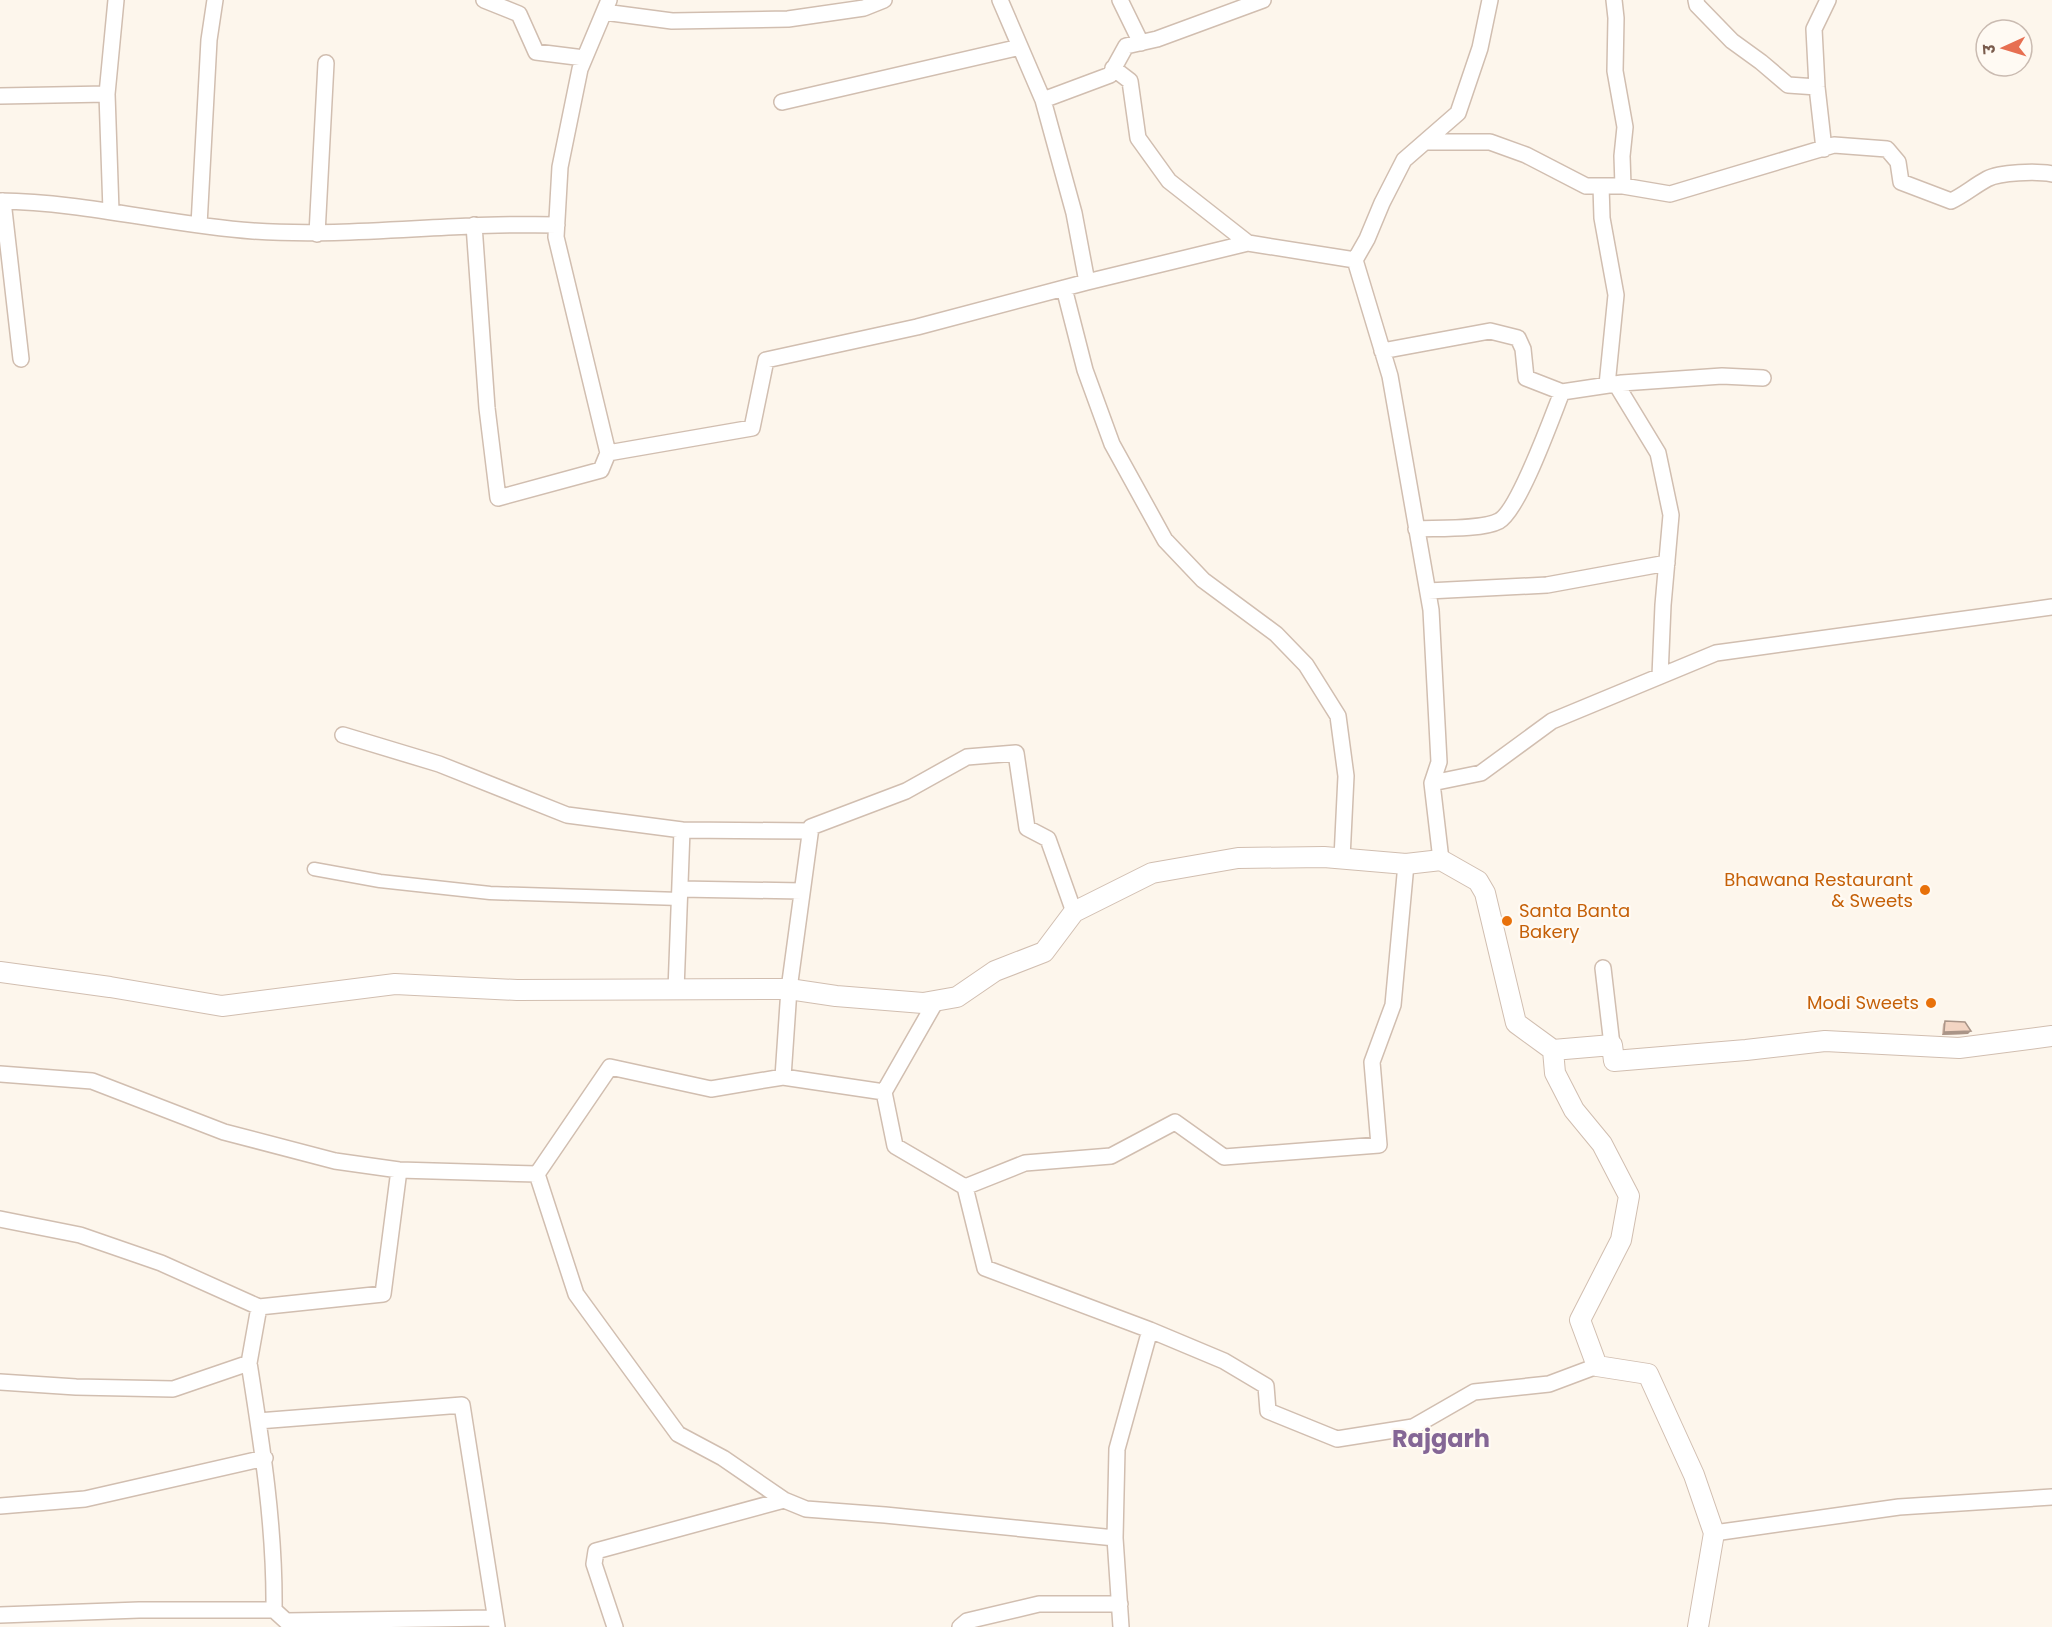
<svg xmlns="http://www.w3.org/2000/svg" width="2052" height="1627" font-family="Poppins,'Noto Sans Devanagari',sans-serif">
<style>
.lines{fill:none;stroke-linecap:round;stroke-linejoin:round}
.pedestrian-casing{stroke:#d1beb0;stroke-width:15}
.minor-casing{stroke:#d1beb0;stroke-width:18}
.tertiary-casing{stroke:#d1beb0;stroke-width:22}
.pedestrian{stroke:#fff;stroke-width:12}
.minor{stroke:#fff;stroke-width:15}
.tertiary{stroke:#fff;stroke-width:20}
.wall{fill:#d1b7a8}
.shaded-wall{fill:#aa9588}
.building{fill:#f3d5c3;stroke:#aa9588;stroke-width:1.5}
.food-dot{fill:#e8710a;stroke:#fffaf3;stroke-width:2}
.labels{text-anchor:middle;stroke-width:4.5;stroke-linejoin:round;paint-order:stroke}
.food-label{font-size:18px;fill:#c56008;stroke:#fffaf3;text-anchor:end}
.district-label{font-size:24px;font-weight:bold;fill:#846695;stroke:#fffaf3}
</style>
<rect width="100%" height="100%" fill="#fdf6ec"/>
<g class="lines">
<g class="pedestrian-casing">
<path id="pedestrian" d="M314,869L380,881L490,893L680,899"/>
</g>
<g class="minor-casing">
<path id="minor" d="M484,0L519,14L536,52L584,58
M1000,0L1043,100
M1120,0L1141,43
M1614,0L1616,18L1615,71L1625,127L1622,156L1623,186
M1696,0L1697,5L1732,41L1761,62L1788,85L1817,87
M604,12L672,21L788,19L864,8L884,0
M1113,68L1130,81L1138,138L1169,181L1248,243
M0,96L107,94
M782,102L1020,47
M1425,142H1490L1526,155L1586,186H1623L1670,194L1834,145L1887,149L1898,162L1901,182L1951,201C1964,195 1974,186 1987,179C2000,172 2037,171 2052,174
M1824,149L1817,87L1814,29L1828,0
M1601,186L1602,218L1616,295L1607,385
M0,201C85,202 168,225 253,231C325,236 398,229 471,226C499,224 528,225 557,225
M3,201L21,359
M111,211L107,94L116,0
M199,225L209,40L215,0
M474,225L487,408L498,498L601,470L608,453L752,428L766,360L917,327L1087,282L1248,243L1355,260L1367,239L1382,203L1404,160L1458,113L1480,48L1490,0
M317,234L326,63
M1355,260L1390,376L1431,610L1439,762L1432,783L1441,860
M1087,282L1074,213L1043,100L1110,75L1126,46L1157,39L1263,0
M1064,288L1085,370L1112,444L1165,540L1203,580L1276,634L1306,665L1338,716L1346,776L1342,858
M1382,351L1490,331L1518,338L1523,349L1526,378L1562,392L1622,383L1722,376L1763,378
M1616,384L1658,453L1671,515L1663,605L1660,676
M608,453L556,237L560,167L580,69L609,0
M1416,529C1436,528 1482,530 1499,521C1519,510 1552,417 1562,392
M1428,591L1547,585L1667,563
M343,735L439,764L567,815L682,830
M1432,783L1481,773L1552,721L1716,653L2052,607
M680,889L802,891
M1074,912L1048,839L1027,828L1016,753L967,757L906,791L811,827L789,989L783,1077L884,1092L895,1146L965,1187L1025,1163L1111,1156L1175,1122L1224,1157L1379,1145L1372,1062L1393,1005L1406,864
M1603,968L1612,1045
M676,990L682,830L810,831
M0,1074L92,1081L224,1132L335,1161L399,1170L537,1174
M783,1077L711,1089L610,1067L537,1174L576,1294L678,1434L723,1458L784,1500L806,1509L885,1515L1115,1538L1121,1627
M884,1092L936,1001
M965,1187L985,1268L1150,1330L1117,1449L1115,1538
M0,1219L80,1235L161,1263L259,1307L383,1294L399,1170
M1150,1330L1224,1361L1266,1386L1268,1411L1337,1439L1413,1427L1474,1392L1549,1384L1597,1366
M249,1363C262,1445 275,1527 274,1610
M0,1382L76,1387L173,1389L249,1363L259,1307
M258,1421L462,1405L497,1627
M0,1506L85,1499L265,1458
M1714,1533L1899,1507L2052,1497
M0,1615L139,1610H274L286,1621L494,1618
M615,1627L594,1564L596,1551L784,1500
M960,1627L967,1621L1039,1604H1120"/>
</g>
<g class="tertiary-casing">
<path id="tertiary" d="M0,972L110,987L222,1006L395,984L517,990L789,989L836,996L923,1003L957,997L995,971L1044,952L1074,912L1152,873L1238,858L1324,857L1406,864L1441,860L1478,881L1485,893L1516,1023L1553,1050L1555,1073L1574,1110L1602,1144L1629,1196L1621,1240L1580,1320L1597,1366L1648,1374L1694,1475L1714,1533L1698,1627
M1553,1050L1612,1045L1614,1061L1746,1050L1825,1041L1959,1048L2052,1036"/>
</g>
<use href="#pedestrian" class="pedestrian"/>
<use href="#minor" class="minor"/>
<use href="#tertiary" class="tertiary"/>
</g>
<path class="wall" d="M1945,1021L1968,1034L1942,1035L1943,1024Z"/>
<path class="shaded-wall" d="M1971,1031L1968,1034L1942,1035L1944,1032Z"/>
<path class="building" d="M1945,1021L1965,1022L1971,1031L1944,1032Z"/>
<g class="food-dot">
<circle cx="1925" cy="890" r="6"/>
<circle cx="1507" cy="921" r="6"/>
<circle cx="1931" cy="1003" r="6"/>
</g>
<g class="labels">
<g class="food-label">
<text x="1913" y="886">Bhawana Restaurant<tspan x="1913" dy="21">&amp; Sweets</tspan></text>
<text x="1519" y="917" text-anchor="start">Santa Banta<tspan x="1519" dy="21">Bakery</tspan></text>
<text x="1919" y="1009">Modi Sweets</text>
</g>
<g class="district-label">
<text x="1441" y="1447">Rajgarh</text>
</g>
</g>
<g transform="translate(2004 48) rotate(266)"><circle r="28" fill="#fffaf3" stroke="#cabbb1" stroke-width="1.5"/>
<path d="M0-4.5L10 22L0 15L-10 22Z" fill="#e76f51"/>
<text y="-9" font-size="16" font-weight="bold" text-anchor="middle" fill="#7a5c4d">उ</text>
</g>
</svg>
